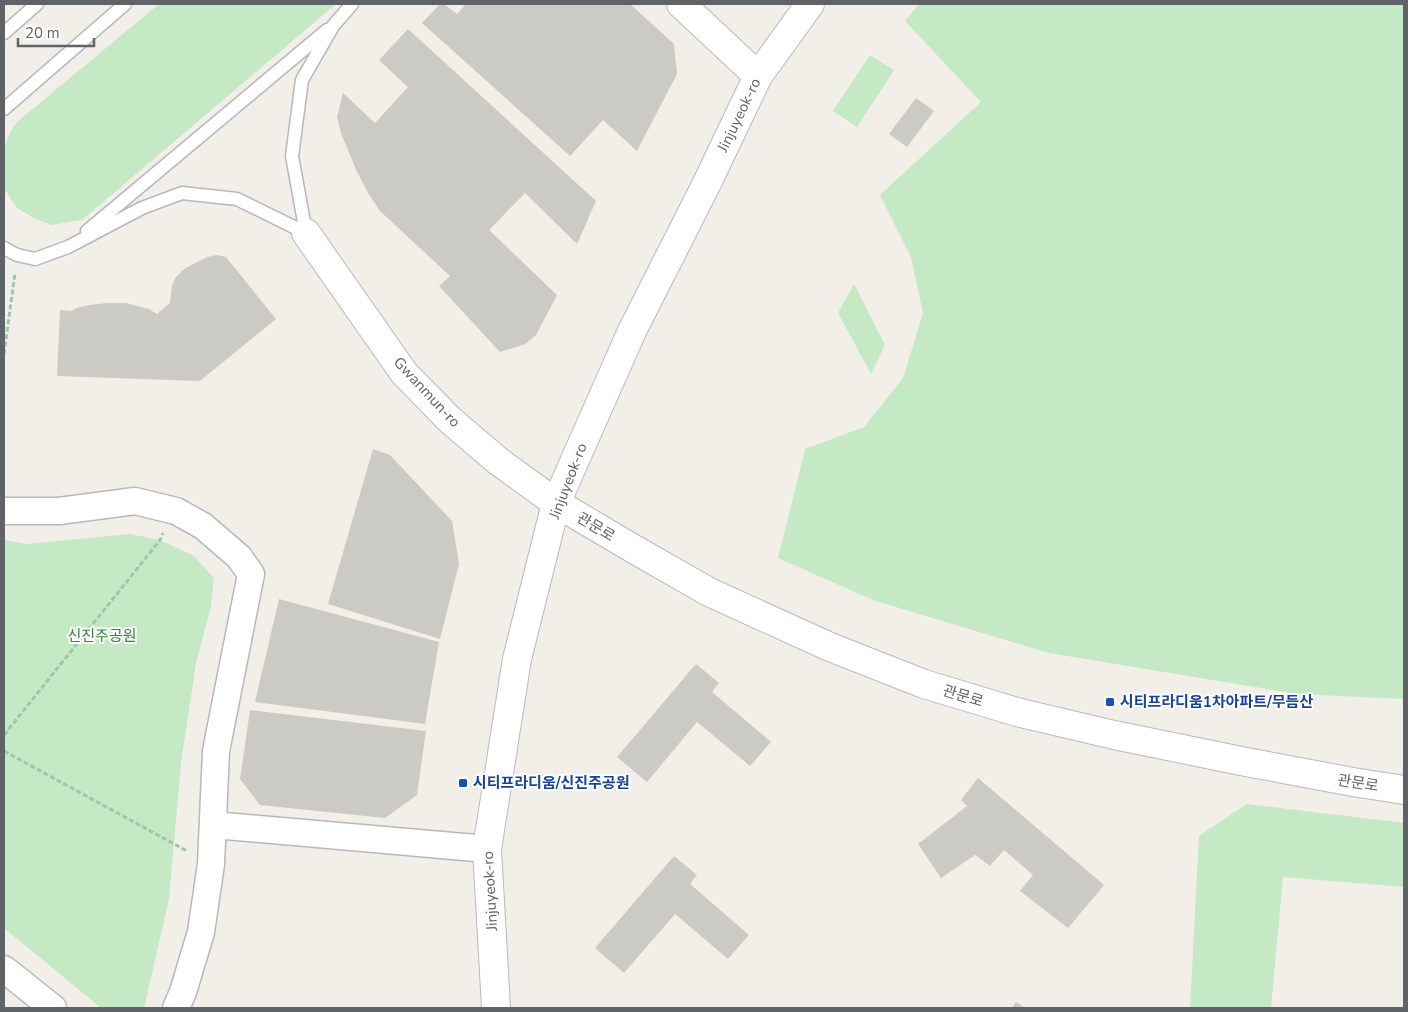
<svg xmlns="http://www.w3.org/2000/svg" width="1408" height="1012" font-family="'Nunito Sans','Noto Sans KR',sans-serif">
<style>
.green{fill:#c5e8c5}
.building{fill:#cccac5}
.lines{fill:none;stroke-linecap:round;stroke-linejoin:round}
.lane-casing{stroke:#b5b8bc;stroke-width:15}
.street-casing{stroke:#b5b8bc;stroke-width:29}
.secondary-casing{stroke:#b6babf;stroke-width:30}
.path{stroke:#9cc7a9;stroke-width:3;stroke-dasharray:5 2.5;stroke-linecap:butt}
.lane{stroke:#fff;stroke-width:12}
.street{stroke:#fff;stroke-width:26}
.secondary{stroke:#fff;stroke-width:28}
.transit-dot{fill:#1a4fb4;stroke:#fff;stroke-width:2}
.labels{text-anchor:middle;stroke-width:4;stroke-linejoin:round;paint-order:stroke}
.street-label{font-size:15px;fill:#5f6368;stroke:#fff}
.park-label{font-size:15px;fill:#348238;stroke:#fff}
.transit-label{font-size:15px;font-weight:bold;fill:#164399;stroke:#fff;text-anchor:start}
</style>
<rect width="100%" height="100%" fill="#f1efe8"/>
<path class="green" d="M159,4H336L82,220L51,225L34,218L17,208L4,188V185C4,158 0,144 17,122Z
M919,4H1404V699L1298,694L1049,653L873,600L778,558L805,449L864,427L903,378L923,313L911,257L880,195L981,102L905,21Z
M870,55L894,70L857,127L833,111Z
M854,284L885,345L871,374L838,313Z
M130,534L160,540L194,556L214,578L211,607L196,663L181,763L169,899L144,1008H101L4,928V540L27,544Z
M1247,804L1404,823V887L1283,877L1271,1008H1190L1199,836Z"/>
<path class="building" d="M440,4H444L457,14L466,4H630L674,44L677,74L637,151L603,120L570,156L422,23Z
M408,29L596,201L577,244L525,193L489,230L557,295L536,335L525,344L500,352L439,286L450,276L380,211L368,193L357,172L341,133L337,117L343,93L375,123L408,87L379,60Z
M916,98L934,111L907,147L889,134Z
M217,255L226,257L276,319L200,381L57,376L60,310L71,311L77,308L89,305L108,303H126L149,309L157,314L170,303L172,286L176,277L184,269L207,257Z
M373,449L390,455L452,521L459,564L440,639L328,604Z
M279,599L439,642L425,724L255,702Z
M696,664L719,683L712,692L771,742L750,766L697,722L647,782L617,757Z
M250,710L426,731L417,795L385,818L260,805L240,779Z
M978,778L1104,885L1068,928L1020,891L1033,875L1004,850L990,866L975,855L941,878L918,844L967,806L961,800Z
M674,856L697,875L690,884L749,935L728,959L675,914L624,973L595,948Z
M1016,1002L1026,1008H1012Z"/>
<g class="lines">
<g class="lane-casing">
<path id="lane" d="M4,33L37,4
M4,109L125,4
M87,231L327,30
M4,248L17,255L35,259L68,247L142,208L182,193L237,199L306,233L292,156L302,80L333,26L352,4"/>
</g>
<g class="street-casing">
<path id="street" d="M4,511H59L135,501L176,511L203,526L239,557L251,574L216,751L211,864L201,932L183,992L176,1008
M214,825L487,849
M4,969L53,1008"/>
</g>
<g class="secondary-casing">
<path id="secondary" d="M681,4L758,76
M306,233L404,373L450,420L498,461L556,503L632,548L709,592L830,647L924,684L1017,712L1114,735L1241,761L1353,782L1404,790
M496,1008L487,849L517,659L556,503L632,331L707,183L758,76L810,4"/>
</g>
<path class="path" d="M4,354L15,273
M4,735L160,540L163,533
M4,751L187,851"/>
<use href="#lane" class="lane"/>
<use href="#street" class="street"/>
<use href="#secondary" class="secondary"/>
</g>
<g class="transit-dot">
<rect x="1105" y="697" width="10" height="10" rx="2.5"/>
<rect x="458" y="778" width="10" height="10" rx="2.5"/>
</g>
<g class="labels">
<g class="street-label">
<text transform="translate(739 115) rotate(-64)" y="5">Jinjuyeok-ro</text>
<text transform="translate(427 392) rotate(47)" y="5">Gwanmun-ro</text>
<text transform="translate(568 481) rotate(-69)" y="5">Jinjuyeok-ro</text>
<text transform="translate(596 527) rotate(31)" y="5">관문로</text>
<text transform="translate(963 696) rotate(17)" y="5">관문로</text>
<text transform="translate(1358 783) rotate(9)" y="5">관문로</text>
<text transform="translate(490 891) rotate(-93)" y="5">Jinjuyeok-ro</text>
</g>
<g class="park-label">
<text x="102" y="641">신진주공원</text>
</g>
<g class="transit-label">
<text x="1120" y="707">시티프라디움1차아파트/무듬산</text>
<text x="473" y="788">시티프라디움/신진주공원</text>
</g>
</g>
<rect width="1408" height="1012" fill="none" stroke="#5f6368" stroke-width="10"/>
<path d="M18 38v8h76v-8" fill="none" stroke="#5f6368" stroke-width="2.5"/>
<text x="25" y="38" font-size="15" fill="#5f6368" stroke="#ffffff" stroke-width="4" paint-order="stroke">20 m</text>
</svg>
